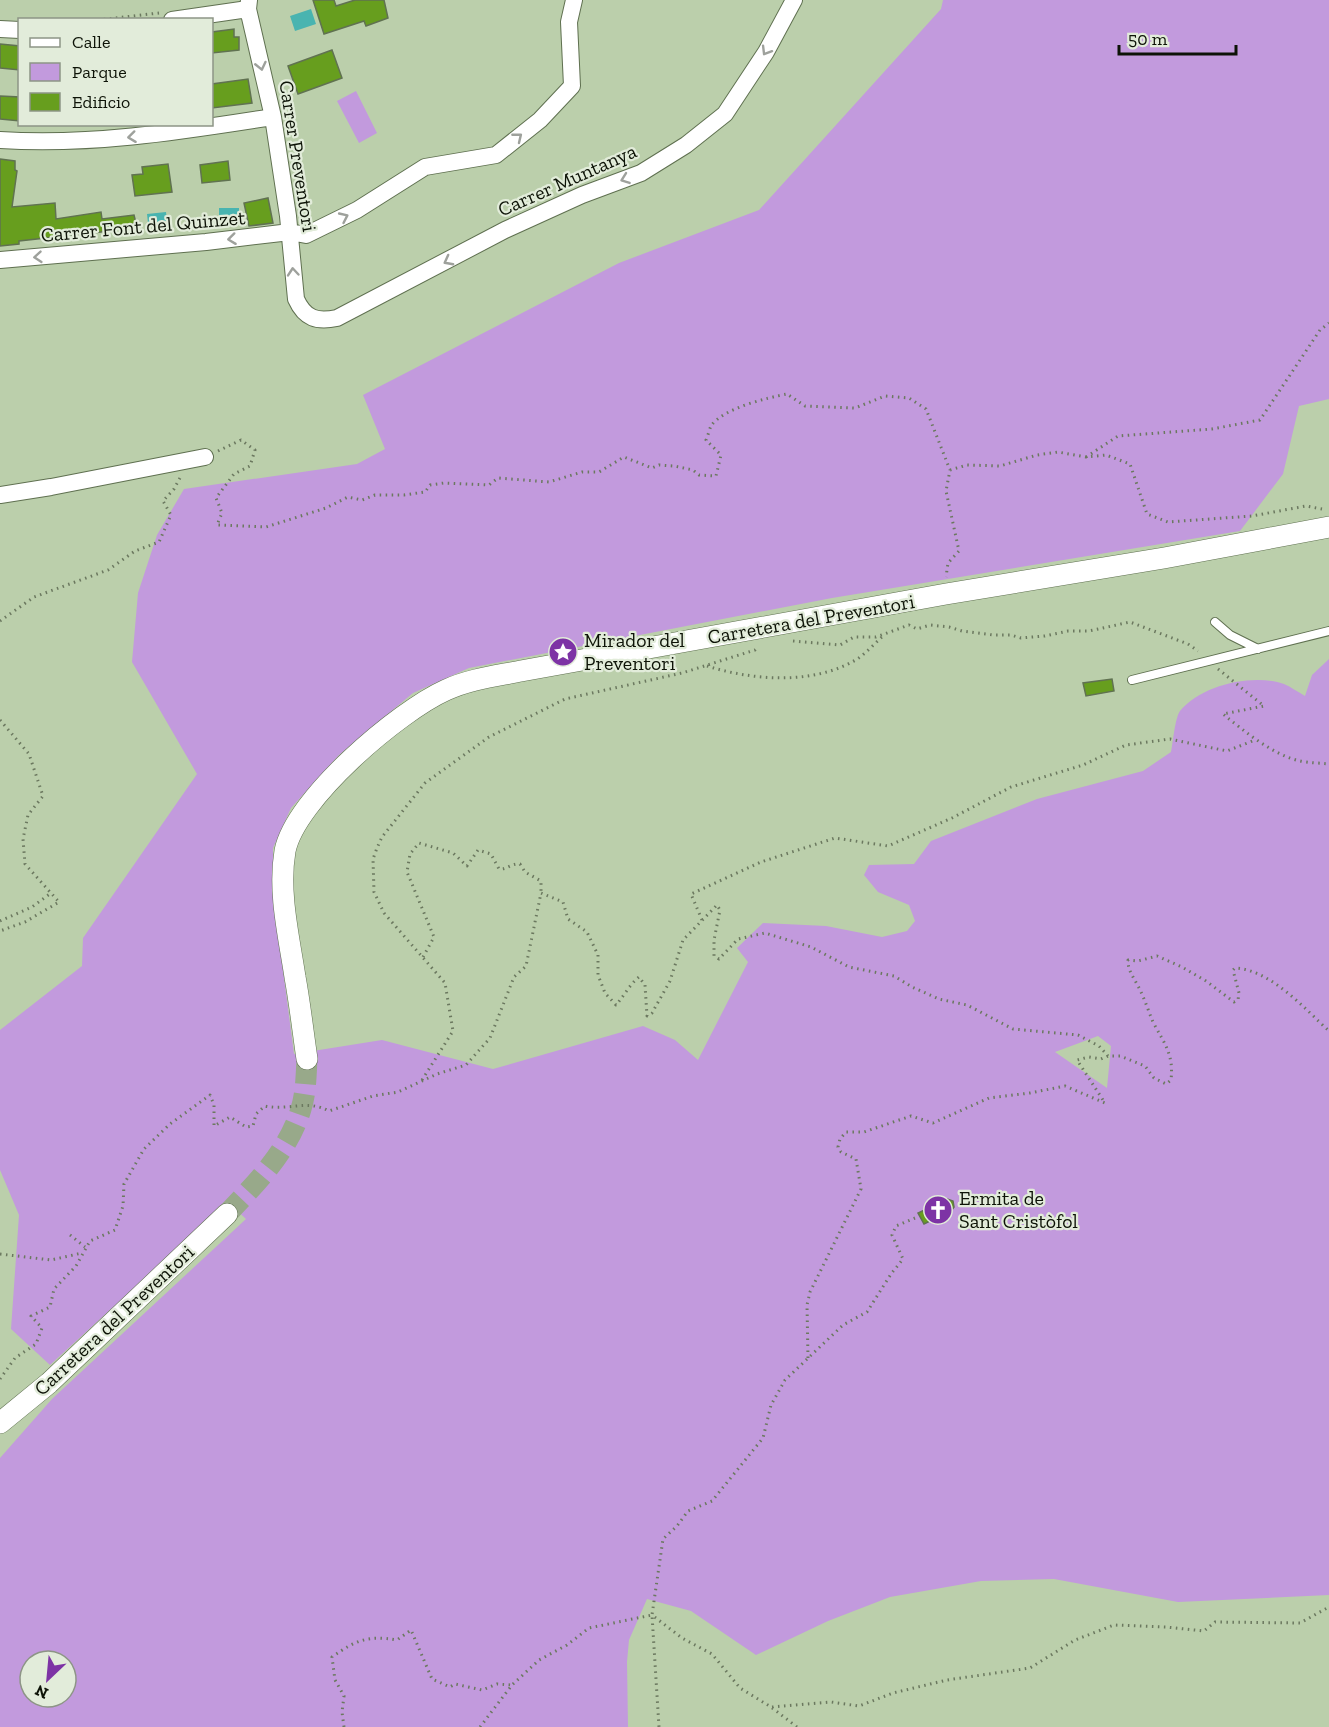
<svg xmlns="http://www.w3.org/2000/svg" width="1329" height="1727" font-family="'Zilla Slab',serif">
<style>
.green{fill:#c29add;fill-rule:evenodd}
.water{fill:#49b4b0}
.building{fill:#679e1e;stroke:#607251;stroke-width:1.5}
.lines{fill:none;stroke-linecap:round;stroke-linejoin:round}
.tertiary-tunnel{stroke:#98a98a;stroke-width:21;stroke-dasharray:21 10;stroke-linecap:butt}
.service-casing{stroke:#5f7050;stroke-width:10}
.minor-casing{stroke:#5f7050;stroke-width:18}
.tertiary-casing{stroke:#5f7050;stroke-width:22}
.path{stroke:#6b785f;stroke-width:3;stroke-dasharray:1.5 4.5;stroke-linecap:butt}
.service{stroke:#fff;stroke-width:8}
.minor{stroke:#fff;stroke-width:16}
.tertiary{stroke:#fff;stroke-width:21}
.oneway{stroke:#9ea19c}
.labels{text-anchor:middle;stroke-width:4.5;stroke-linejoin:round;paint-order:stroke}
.street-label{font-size:20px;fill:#0d1307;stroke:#e2ecda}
.poi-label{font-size:20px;fill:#0d1307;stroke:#e2ecda;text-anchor:start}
</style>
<rect width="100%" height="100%" fill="#bbcfab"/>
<path class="green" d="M943,0H1329V399L1299,406L1283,474L1240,531L832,598L469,668L413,693L339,755L291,808L273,848L274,901L294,1054L382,1040L493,1069L643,1026L675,1040L698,1060L748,962L737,948L763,923L826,926L882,937L907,931L915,921L909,905L878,892L864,875L869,865L914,864L931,841L1037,799L1143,771L1171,752C1173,742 1175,718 1180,711C1201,685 1253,673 1284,684C1291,687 1298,692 1305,696L1312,675L1329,659V1595L1178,1602L1054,1579L981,1581L890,1597L828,1621L756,1655L691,1611L647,1599L629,1640L627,1662L628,1727H0V1458L52,1399L246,1219L228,1202L50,1365L11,1329L19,1215L0,1170V1030L82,966L83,938L197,774L132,662L138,593L157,535L184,489L357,464L385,449L363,395L619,263L759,210L941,9ZM1098,1036L1111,1046L1107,1088L1055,1052ZM30,1661H66V1697H30Z
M356,91L377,133L359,143L337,101Z"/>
<path class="water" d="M311,9L316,24L295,31L290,16Z
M219,208H239V220H219Z
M166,212L167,221L148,223L147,214Z"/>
<path class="building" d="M313,0H334L336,6L355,0H384L388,18L366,26L364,21L324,34Z
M234,29V37H239V50L212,53V32Z
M0,44L20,46V70L0,68Z
M332,50L342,78L298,94L288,66Z
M248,79L252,103L212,108V84Z
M0,96L20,97V121L0,119Z
M0,159L15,161V170L17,171L12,207L55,203L56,219L101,212L102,219L134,215L136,223L101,232L19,241V244L0,246Z
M228,161L230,180L202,183L200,165Z
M168,164L172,192L135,196L132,175L143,174L142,167Z
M268,198L273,223L249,226L244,203Z
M1112,679L1114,691L1086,696L1083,683Z
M947,1199L953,1201L954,1207L948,1215L946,1213L924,1224L918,1213Z"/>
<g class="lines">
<path class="tertiary-tunnel" d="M227,1214C256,1183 288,1152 301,1109C306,1093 306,1076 307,1059"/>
<g class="service-casing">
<path id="service" d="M1215,622L1230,635L1258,649
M1132,680L1329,631"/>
</g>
<g class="minor-casing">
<path id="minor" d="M249,0L248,9L273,117L288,216L296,299C305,319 317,322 337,318L505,230L582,195L641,173L686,145L725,114L766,52L794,0
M172,20L248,9
M0,29L20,30
M0,140C92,146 183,131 273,117
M0,260L206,242L290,232L306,235L357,210L425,167L496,155L540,120L572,86L569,22L574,0
M0,495L51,487L205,457"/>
</g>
<g class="tertiary-casing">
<path id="tertiary" d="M307,1059C303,1032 300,1004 295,977C289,937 278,892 285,851C295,799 399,711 446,690C470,679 496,676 521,671L946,594L1164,558L1329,527
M0,1423L49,1383L227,1214"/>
</g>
<path class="path" d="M98,20L159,13
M218,451L241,440L255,450L250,466L234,474L216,498L222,513L217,525L266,527L326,508L348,497L362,500L375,495H404L425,492L430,485L444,483L489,485L498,478L549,482L582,472H599L624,457L652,468L659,465L674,466L693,470L699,475L716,476L721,455L706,440C708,436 709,430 711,426C723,408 767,398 787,394L805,406L855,408L885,396L909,398L926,409L950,470L946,491L959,551L948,563L946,577
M1086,457L1118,436L1212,429L1260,420L1320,330L1329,323
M950,470L967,465L1000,466L1037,455L1058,452L1086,457L1106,455L1130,464L1147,514L1168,522L1252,516L1306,506L1322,509
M0,621L34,597L108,570L135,551L159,542L171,515L163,501L174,489L181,476
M793,641L840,645L854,637H876L909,625L917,629L930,625L949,627L962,631L993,635H1011L1021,638L1045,636L1068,631H1089L1130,622L1188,644L1198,651
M707,666C752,680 809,685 852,662C864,656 874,644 884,635
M1218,669L1264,706L1223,714C1244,731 1273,755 1300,761C1310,763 1320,763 1329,764
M0,720L29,754L43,796L28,815L23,839L25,864L59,902L25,922L0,931
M702,920L691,894L761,862L835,838L888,846L952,818L1011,787L1083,765L1126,745L1170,739L1227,751L1255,740
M0,921L32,907L51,893
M423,957L434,937L407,872L410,854L419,843L453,853L467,866L478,850L491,854L499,869C507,870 511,863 520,864L525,872L541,881V893
M422,1080L453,1031L445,983L384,913L374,892L373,859L377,848L382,837L425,783L489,737L565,699L682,673L755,650L758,647
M70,1235L85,1247
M0,1254L51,1260L82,1253
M808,1358L807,1305L810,1292L861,1189L856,1159L841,1152L838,1147L840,1139L846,1132H864L911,1116L933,1123L989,1098L1030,1093L1065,1086L1105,1103L1077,1060L1089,1057L1101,1059L1108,1056H1120L1145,1066L1154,1078L1166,1084L1171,1080C1174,1054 1164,1043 1153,1022C1148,1010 1144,997 1138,986C1133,976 1128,971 1128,960L1138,961L1157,956L1182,967L1206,981L1234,1002L1238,1000L1239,993L1233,970L1235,968C1271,970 1304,1008 1329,1031
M0,1379L15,1358L36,1344L42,1328L31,1316L50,1307L54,1289L76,1266L90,1241L115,1230L123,1206L124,1184L144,1149L170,1124L210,1095L214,1105V1126L230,1117L246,1127L253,1126L256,1114L265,1106C289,1111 307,1099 329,1111L373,1096L398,1092L437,1074L466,1065L490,1038L514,977L526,966L541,893L563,902L568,919L587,932L598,955V975L605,993L616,1005C624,996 630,984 639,977L645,985L647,1016L652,1013L670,981L683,940L717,905L720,910L714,940V956L719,959L738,939L765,933L811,947L849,967L894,976L912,987L939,999L967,1005L1013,1029L1078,1035L1099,1046L1108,1056
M772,1707L831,1702L859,1706L893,1693L947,1680L1030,1668L1075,1640L1114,1625L1166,1627L1204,1631L1215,1622L1300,1623L1329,1607
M344,1727L342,1712L344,1696L335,1680L332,1657C356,1640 368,1635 397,1640L411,1630L432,1679L450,1687L455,1684L482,1690L497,1684L512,1685
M480,1727L512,1685L539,1660L567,1645L589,1628L652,1615L659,1727
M797,1727L771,1707L740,1688L712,1654L682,1638L652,1615L663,1539L677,1526L688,1511L712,1501L763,1438L771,1405L785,1380L843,1325L867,1312L891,1274L903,1259L892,1235L896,1226L915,1218"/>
<use href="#service" class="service"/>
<use href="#minor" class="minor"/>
<use href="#tertiary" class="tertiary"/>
</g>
<defs><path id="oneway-chevron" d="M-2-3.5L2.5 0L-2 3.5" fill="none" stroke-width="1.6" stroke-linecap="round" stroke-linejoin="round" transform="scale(1.5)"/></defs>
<g class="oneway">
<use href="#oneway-chevron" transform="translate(766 51) rotate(121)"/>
<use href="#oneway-chevron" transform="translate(261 66) rotate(77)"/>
<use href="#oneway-chevron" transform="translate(132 137) rotate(173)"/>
<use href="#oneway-chevron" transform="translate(518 137) rotate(-39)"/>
<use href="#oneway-chevron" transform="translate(625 179) rotate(160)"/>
<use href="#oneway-chevron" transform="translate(344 217) rotate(-25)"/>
<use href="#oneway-chevron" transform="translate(232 239) rotate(173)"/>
<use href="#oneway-chevron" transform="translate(38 257) rotate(175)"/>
<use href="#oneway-chevron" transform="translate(448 261) rotate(152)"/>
<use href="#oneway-chevron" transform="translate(293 272) rotate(-95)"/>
</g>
<defs>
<g id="sight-disc" transform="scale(1.5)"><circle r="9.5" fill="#7d33a5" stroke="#e2ecda"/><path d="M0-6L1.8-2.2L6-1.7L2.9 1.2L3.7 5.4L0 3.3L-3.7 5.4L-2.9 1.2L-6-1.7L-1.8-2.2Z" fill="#fff"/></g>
<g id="church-disc" transform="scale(1.5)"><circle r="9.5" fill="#7d33a5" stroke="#e2ecda"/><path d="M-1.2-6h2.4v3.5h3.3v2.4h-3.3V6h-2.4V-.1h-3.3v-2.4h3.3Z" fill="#fff"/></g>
</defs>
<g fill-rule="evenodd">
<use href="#sight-disc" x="563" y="652"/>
<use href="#church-disc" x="938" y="1210"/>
</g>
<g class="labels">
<g class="street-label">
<text transform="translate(298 156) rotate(81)" y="7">Carrer Preventori</text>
<text transform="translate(567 180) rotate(-24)" y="7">Carrer Muntanya</text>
<text transform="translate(143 226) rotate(-5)" y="7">Carrer Font del Quinzet</text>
<text transform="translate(811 619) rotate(-10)" y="7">Carretera del Preventori</text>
<text transform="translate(114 1320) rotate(-43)" y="7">Carretera del Preventori</text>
</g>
<g class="poi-label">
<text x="584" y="647">Mirador del<tspan x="584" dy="23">Preventori</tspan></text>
<text x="959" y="1205">Ermita de<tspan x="959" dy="23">Sant Cristòfol</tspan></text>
</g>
</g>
<rect x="18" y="18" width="195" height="108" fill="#e2ecda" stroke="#8d9586" stroke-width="1.5"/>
<rect x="30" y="38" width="30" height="9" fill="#ffffff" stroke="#8d9586" stroke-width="1.5"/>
<text x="72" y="48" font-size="18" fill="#0d1307">Calle</text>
<rect x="30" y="63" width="30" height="18" fill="#c29add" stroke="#8d9586" stroke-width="1.5"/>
<text x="72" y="78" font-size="18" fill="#0d1307">Parque</text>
<rect x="30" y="93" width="30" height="18" fill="#679e1e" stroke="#8d9586" stroke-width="1.5"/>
<text x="72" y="108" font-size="18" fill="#0d1307">Edificio</text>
<g transform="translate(48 1679) rotate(206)"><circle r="28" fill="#e2ecda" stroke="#8d9586" stroke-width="1.5"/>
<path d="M0-4.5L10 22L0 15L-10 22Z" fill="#7d33a5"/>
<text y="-9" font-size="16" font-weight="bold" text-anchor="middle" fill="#0d1307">N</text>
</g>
<path d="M1119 45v9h117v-9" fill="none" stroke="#0d1307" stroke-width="3"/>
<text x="1128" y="45" font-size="18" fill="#0d1307" stroke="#e2ecda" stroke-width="4.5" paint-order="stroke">50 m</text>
</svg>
